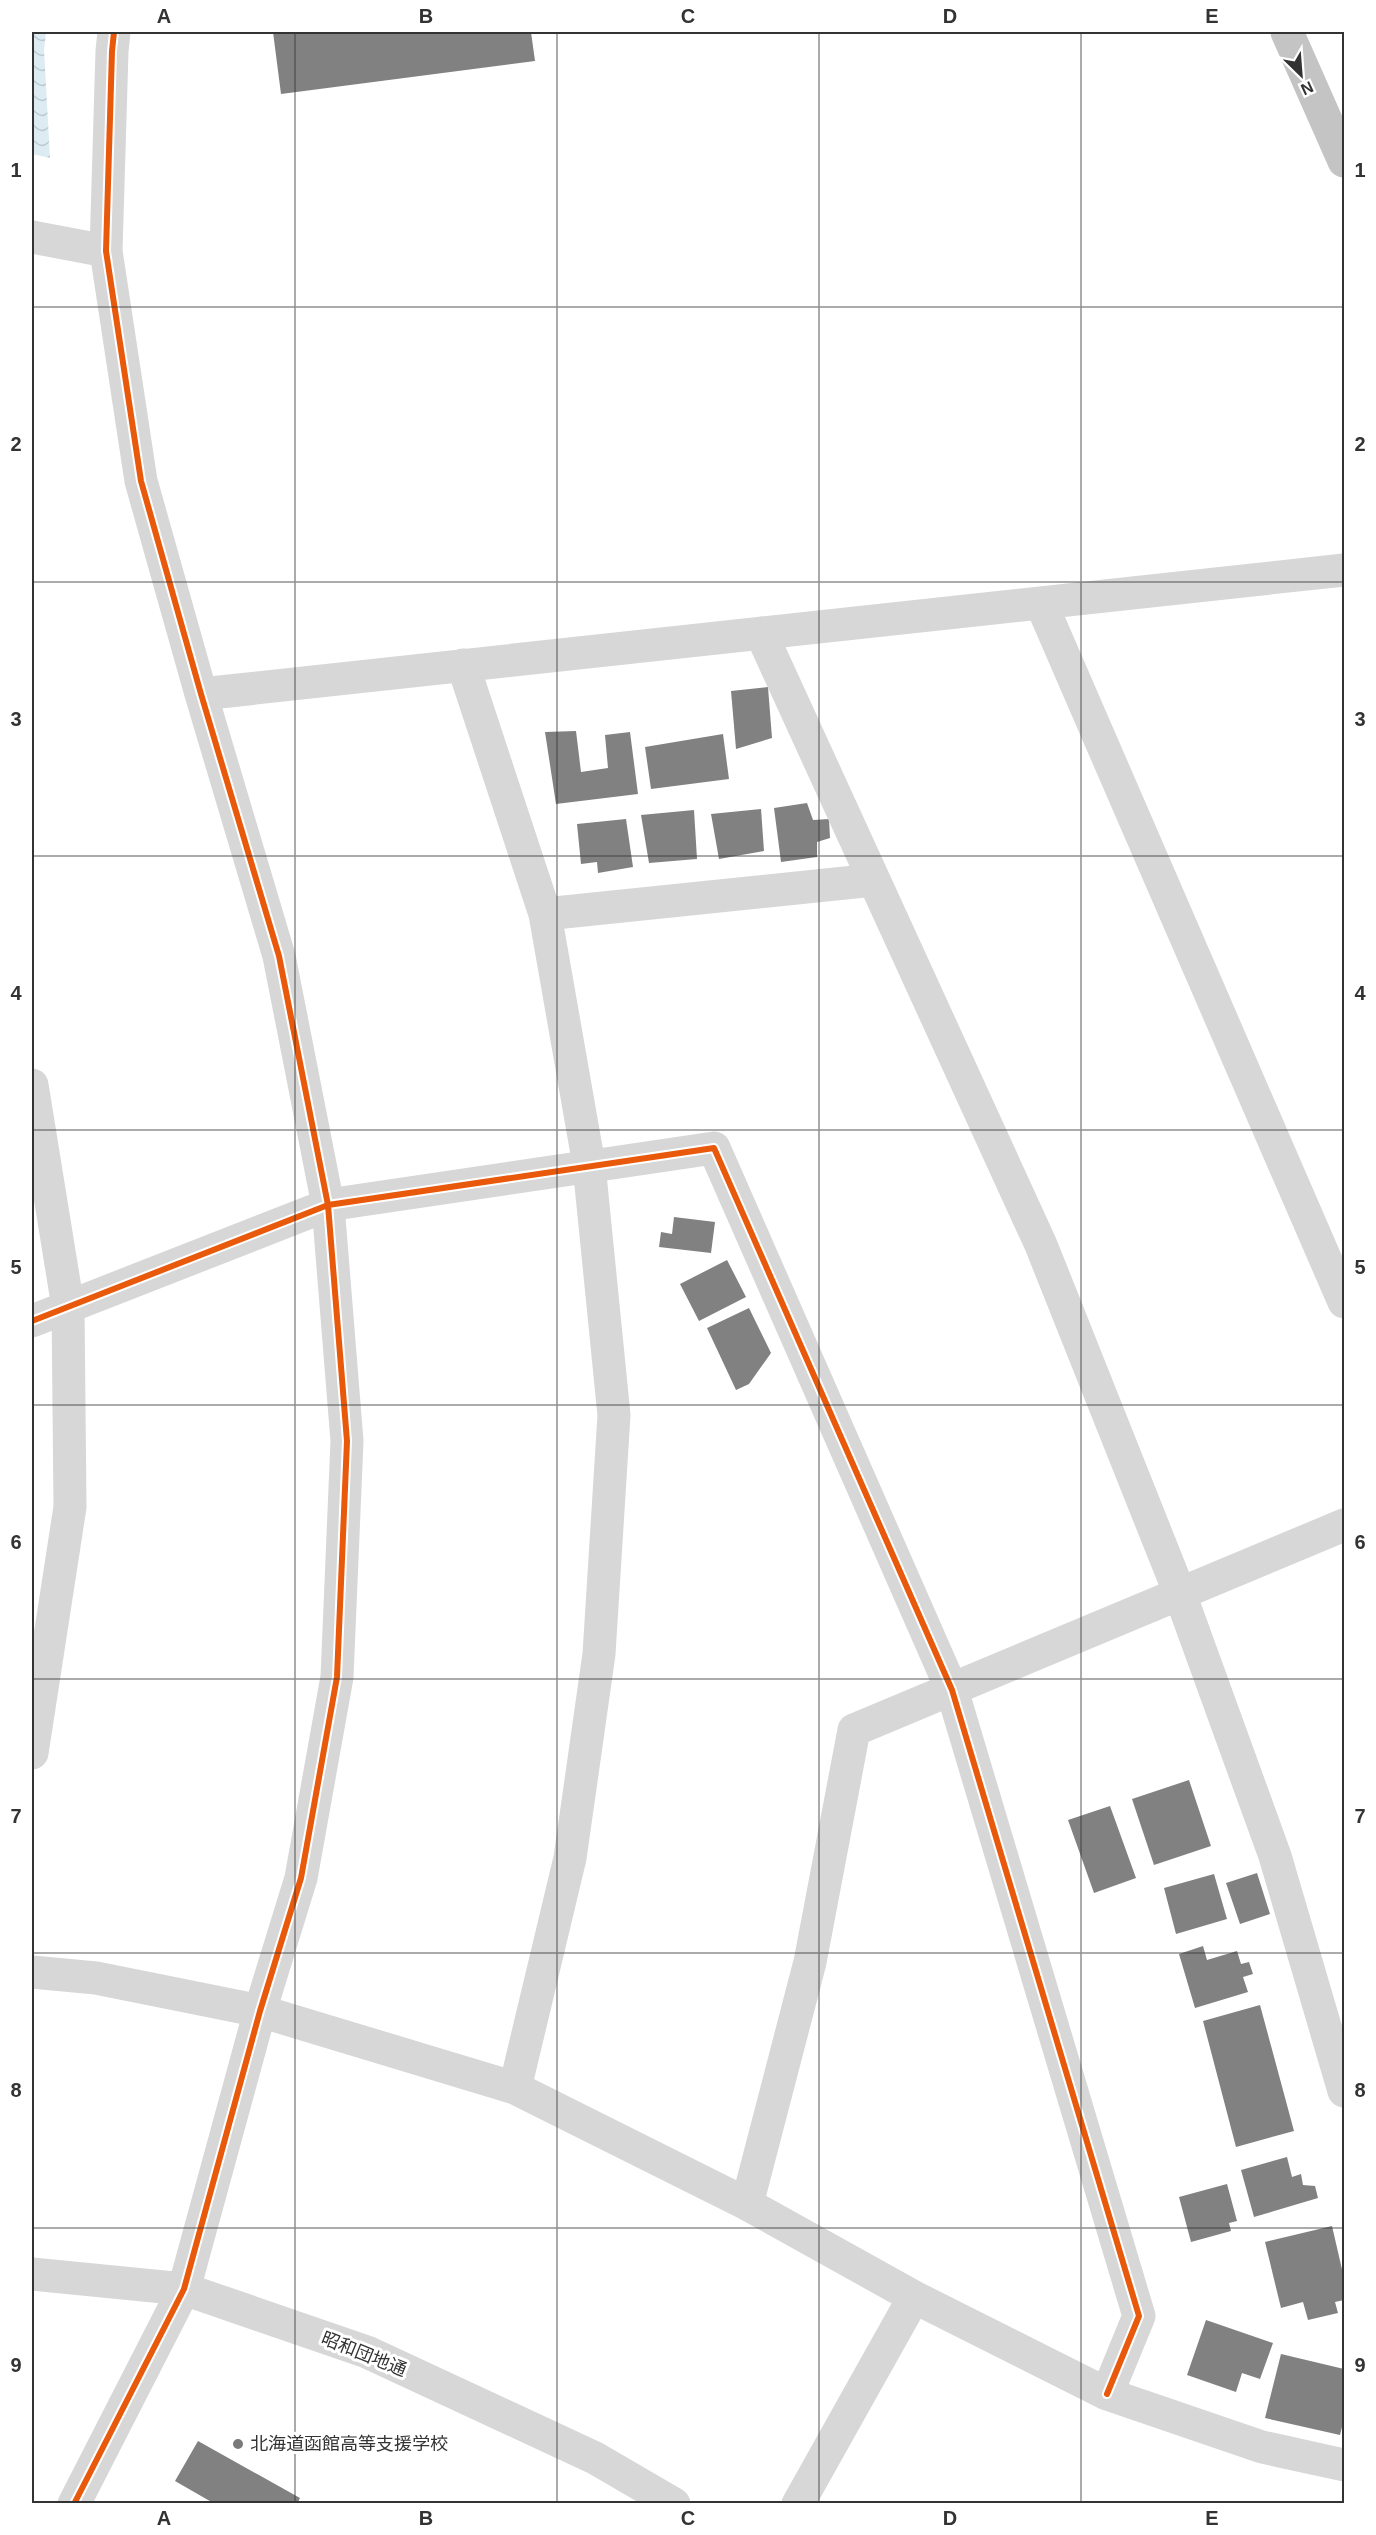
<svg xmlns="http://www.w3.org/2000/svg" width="1376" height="2535" font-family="Arial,'Noto Sans JP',sans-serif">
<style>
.water{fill:url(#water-waves)}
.building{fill:#818181}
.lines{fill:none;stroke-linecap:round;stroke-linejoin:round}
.minor{stroke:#d7d7d7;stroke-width:33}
.highway{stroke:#c4c4c4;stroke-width:33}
.cycleway-casing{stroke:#fff;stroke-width:10}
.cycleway{stroke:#e8590c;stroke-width:6}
.grid{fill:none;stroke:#333;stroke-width:1.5;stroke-opacity:0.55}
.poi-dot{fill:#7a7a7a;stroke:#fff;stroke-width:2}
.labels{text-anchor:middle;stroke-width:6;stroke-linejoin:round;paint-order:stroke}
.street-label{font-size:18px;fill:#333;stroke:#fff}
.poi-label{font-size:18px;fill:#333;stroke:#fff;text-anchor:start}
.neatline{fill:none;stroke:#333;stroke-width:2}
.grid-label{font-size:20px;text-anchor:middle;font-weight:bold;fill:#333}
</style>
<defs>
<pattern id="water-waves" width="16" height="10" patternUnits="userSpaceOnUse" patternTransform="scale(1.5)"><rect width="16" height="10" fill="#ddebf3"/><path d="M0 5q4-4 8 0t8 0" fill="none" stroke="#becad1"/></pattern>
</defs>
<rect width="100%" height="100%" fill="#fff"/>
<path class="water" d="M32,32H46L44,50L50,158L32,154Z"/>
<path class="building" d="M273,32H531L535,61L281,94Z
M768,687L772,738L736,749L731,691Z
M576,731L581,772L608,768L605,735L630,732L638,794L556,804L545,732Z
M723,734L729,779L651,789L645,747Z
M807,803L813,820L829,819L830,838L817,842V857L781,862L774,808Z
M761,809L764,851L719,859L711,814Z
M694,810L697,859L649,863L641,815Z
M626,819L633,867L598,873L597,862L581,864L577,824Z
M674,1217L715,1222L711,1253L659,1247L661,1232L672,1234Z
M727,1260L746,1297L699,1321L680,1284Z
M749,1308L771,1353L749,1384L736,1390L707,1328Z
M1189,1780L1211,1846L1154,1865L1132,1799Z
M1110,1806L1136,1878L1094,1893L1068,1820Z
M1257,1873L1270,1914L1240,1924L1226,1883Z
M1214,1874L1227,1919L1176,1934L1164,1888Z
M1203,1946L1207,1960L1237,1951L1241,1964L1249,1962L1253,1974L1243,1977L1248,1992L1195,2008L1179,1954Z
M1260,2005L1294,2131L1236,2147L1203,2021Z
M1287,2157L1292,2177L1301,2174L1303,2185L1315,2186L1318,2198L1254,2217L1241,2170Z
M1227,2184L1237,2221L1229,2223L1231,2231L1191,2242L1179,2197Z
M1332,2226L1344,2278V2300L1335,2302L1338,2313L1308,2320L1303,2302L1281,2308L1265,2242Z
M1206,2320L1273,2343L1260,2379L1242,2373L1236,2392L1187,2375Z
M1281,2354L1344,2369V2427H1342L1340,2435L1265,2418Z
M198,2441L300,2498L297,2504H215L175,2481Z"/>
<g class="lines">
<path class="minor" d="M32,237L106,251
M1041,603L1344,1302
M761,633L1041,1245L1180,1594L1275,1856L1344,2091
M463,665L545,914L589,1165L614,1415L599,1654L570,1858L515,2088
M201,694L1344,570
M545,914L874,880
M32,1085L68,1307L70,1507L32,1753
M32,1321L328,1205L714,1148L952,1690L1139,2316L1107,2394
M32,1972L96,1978L260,2011L515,2088L747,2204L914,2297L1107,2394L1262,2447L1344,2465
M747,2204L810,1962L854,1730L1344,1525
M32,2274L184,2289L367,2352L595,2458L674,2504
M74,2504L184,2289L260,2011L301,1878L337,1677L347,1441L328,1205L279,956L201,694L141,481L106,251L112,51L114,32
M798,2504L914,2297"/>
<path class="highway" d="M1287,32L1344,161"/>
<g class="cycleway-casing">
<path id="cycleway" d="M32,1321L328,1205L714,1148L952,1690L1139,2316L1107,2394
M74,2504L184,2289L260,2011L301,1878L337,1677L347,1441L328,1205L279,956L201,694L141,481L106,251L112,51L114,32"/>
</g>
<use href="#cycleway" class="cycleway"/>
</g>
<path class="grid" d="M295,32V2504M557,32V2504M819,32V2504M1081,32V2504M32,307H1344M32,582H1344M32,856H1344M32,1130H1344M32,1405H1344M32,1679H1344M32,1953H1344M32,2228H1344"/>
<circle class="poi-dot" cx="238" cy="2444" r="6"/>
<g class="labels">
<g class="street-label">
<text transform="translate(364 2354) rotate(22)" y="6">昭和団地通</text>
</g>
<g class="poi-label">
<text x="250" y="2450">北海道函館高等支援学校</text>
</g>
</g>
<rect width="1376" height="2535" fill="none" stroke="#ffffff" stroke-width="66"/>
<g transform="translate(1301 75) rotate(155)" stroke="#ffffff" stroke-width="4.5" paint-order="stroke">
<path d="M0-4.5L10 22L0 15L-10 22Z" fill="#333333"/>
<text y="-9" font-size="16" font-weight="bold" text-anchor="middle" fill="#333333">N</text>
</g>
<rect x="33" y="33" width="1310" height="2469" class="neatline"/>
<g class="grid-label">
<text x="164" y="23">A</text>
<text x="426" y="23">B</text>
<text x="688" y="23">C</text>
<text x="950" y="23">D</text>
<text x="1212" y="23">E</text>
<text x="16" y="177">1</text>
<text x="1360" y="177">1</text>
<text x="16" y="451">2</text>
<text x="1360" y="451">2</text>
<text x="16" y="726">3</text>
<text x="1360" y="726">3</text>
<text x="16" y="1000">4</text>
<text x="1360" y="1000">4</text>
<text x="16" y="1274">5</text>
<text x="1360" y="1274">5</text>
<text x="16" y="1549">6</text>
<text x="1360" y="1549">6</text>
<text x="16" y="1823">7</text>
<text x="1360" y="1823">7</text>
<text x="16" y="2097">8</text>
<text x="1360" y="2097">8</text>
<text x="16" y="2372">9</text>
<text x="1360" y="2372">9</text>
<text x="164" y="2525">A</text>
<text x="426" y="2525">B</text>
<text x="688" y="2525">C</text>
<text x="950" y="2525">D</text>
<text x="1212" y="2525">E</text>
</g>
</svg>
